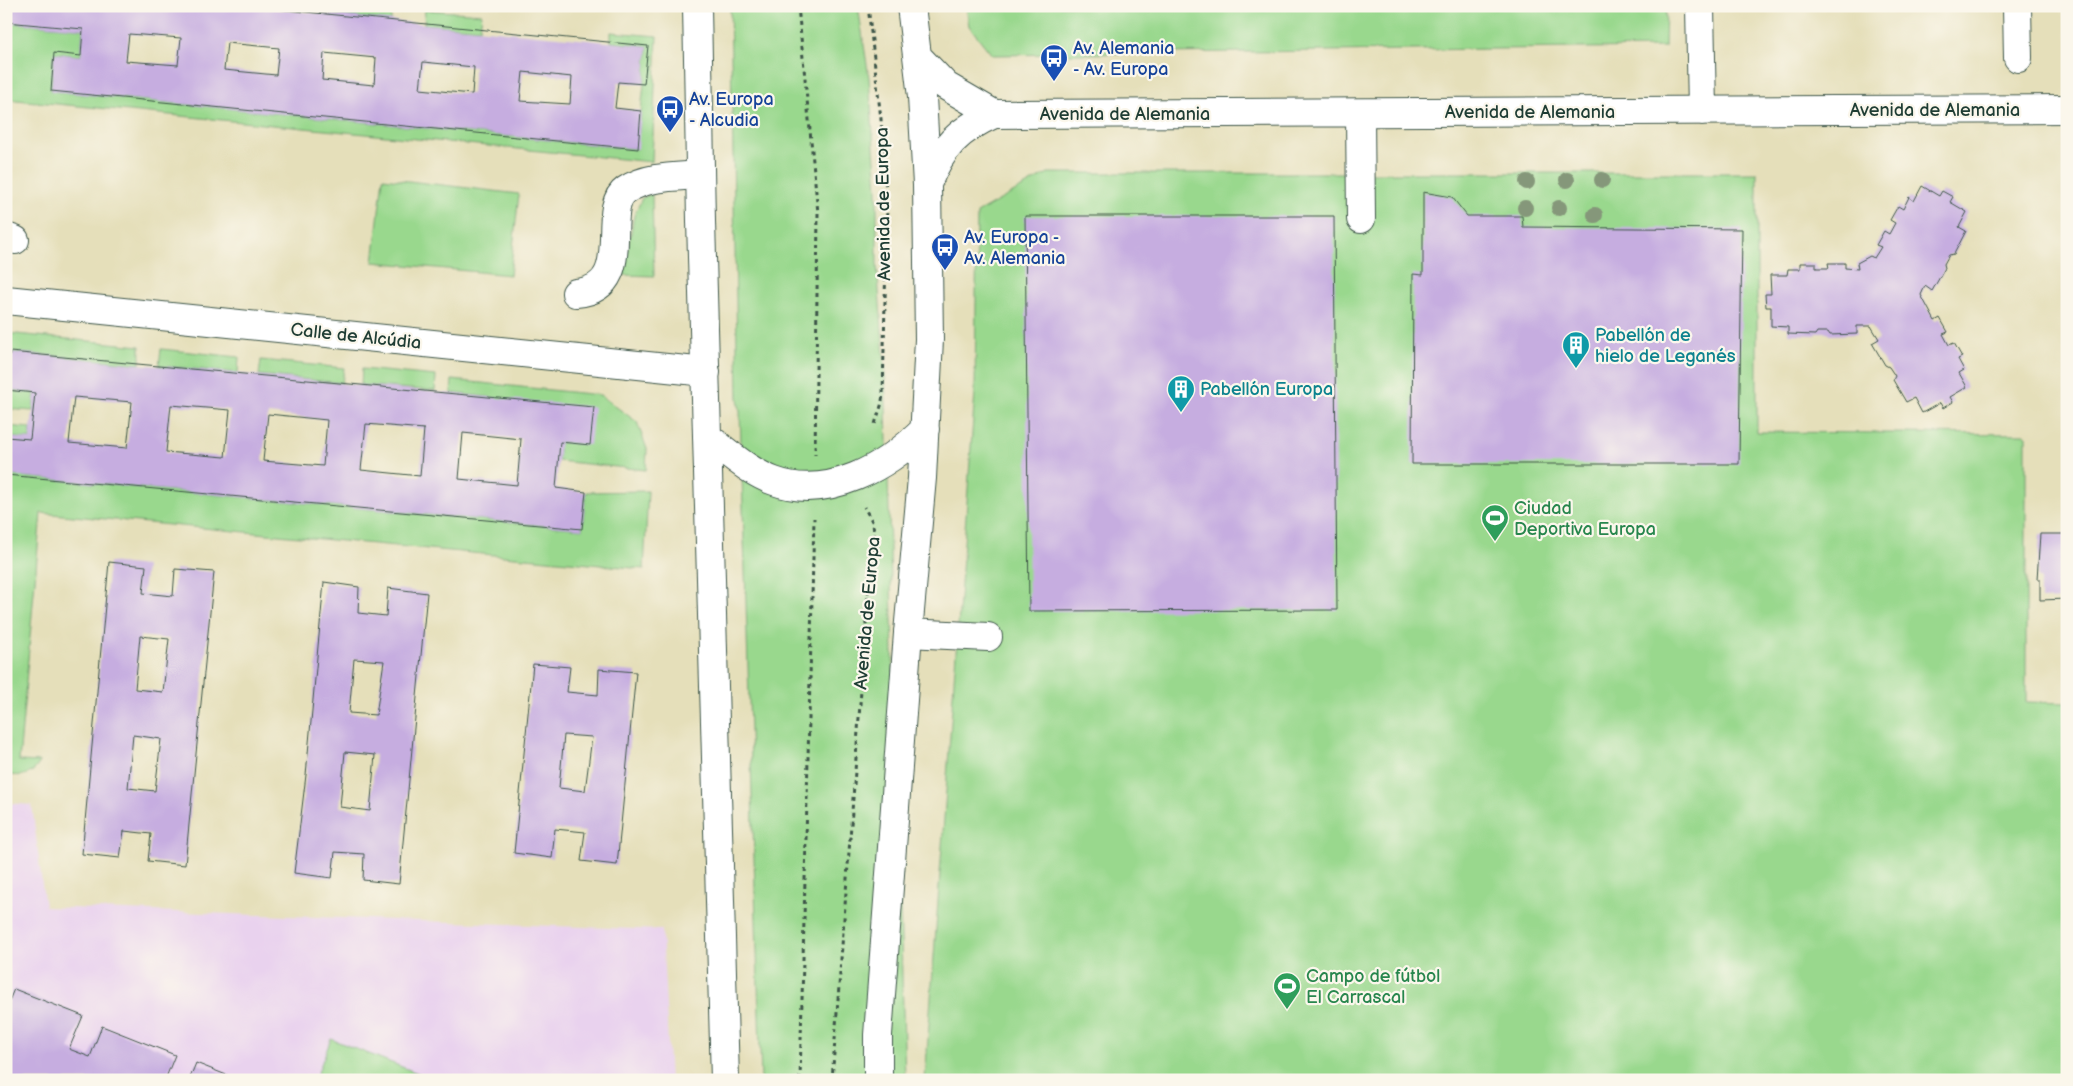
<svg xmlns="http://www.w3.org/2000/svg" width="2073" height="1086" font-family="'Balsamiq Sans',sans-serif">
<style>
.built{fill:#e9d2ee}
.green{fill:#99d88d;stroke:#5c8a60}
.building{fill:#c6ade0;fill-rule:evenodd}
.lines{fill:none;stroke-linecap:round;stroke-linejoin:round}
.minor-casing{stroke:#3d5548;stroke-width:30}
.major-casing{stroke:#3d5548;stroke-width:30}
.path{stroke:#3d5548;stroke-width:3;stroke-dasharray:4 4;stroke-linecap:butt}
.minor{stroke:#fff;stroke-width:28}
.major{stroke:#fff;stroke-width:28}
.tree{fill:#85977a}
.labels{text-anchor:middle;stroke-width:4.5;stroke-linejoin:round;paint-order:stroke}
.transit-label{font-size:18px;fill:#164399;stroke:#fbf7ec;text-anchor:start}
.street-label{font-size:18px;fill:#1f3d34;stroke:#fbf7ec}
.culture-label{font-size:18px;fill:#0d838f;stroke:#fbf7ec;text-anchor:start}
.leisure-label{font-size:18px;fill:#27864d;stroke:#fbf7ec;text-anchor:start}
</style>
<rect width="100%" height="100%" fill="#fbf7ec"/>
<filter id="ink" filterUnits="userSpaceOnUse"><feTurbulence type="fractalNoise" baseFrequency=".02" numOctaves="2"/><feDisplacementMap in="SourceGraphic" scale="10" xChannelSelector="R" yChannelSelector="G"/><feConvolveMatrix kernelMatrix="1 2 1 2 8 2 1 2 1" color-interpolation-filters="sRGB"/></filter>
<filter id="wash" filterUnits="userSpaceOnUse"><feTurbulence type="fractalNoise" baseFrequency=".0096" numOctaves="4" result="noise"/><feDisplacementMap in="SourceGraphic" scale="20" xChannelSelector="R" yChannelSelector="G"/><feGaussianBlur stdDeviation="1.12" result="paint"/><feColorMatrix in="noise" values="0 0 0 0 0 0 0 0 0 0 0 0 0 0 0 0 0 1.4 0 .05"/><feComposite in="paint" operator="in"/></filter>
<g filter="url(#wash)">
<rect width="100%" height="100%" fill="#e5dfba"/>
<path class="built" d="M6,803L32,805L45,907L662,930L670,1080H6Z"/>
<path class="green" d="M330,6H391V21L330,14Z
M730,6H858L869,78L877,190V264L885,371L905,1080H761L740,412L738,398Z
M966,6H1666L1665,47L992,55L969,26Z
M425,10L482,14L480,29L424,24Z
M6,22L83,29L81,56L54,53L51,91L637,149L648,46L611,42V32L657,36L652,162L6,99Z
M1048,173H1757V432L2026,434V702L2067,703V1080H925L975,392L977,213Z
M383,178L519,194L510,275L373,262Z
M652,194L654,276L623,275L634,216L642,198Z
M6,333L140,346V364L10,352L6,385Z
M161,349L239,357L238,373L159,366Z
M261,360L344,368L342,383L259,375Z
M362,369L436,376L435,391L361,385Z
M452,380L600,395L637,422L647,449L646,470L558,461L560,442L590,444L496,398L451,393Z
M6,390L35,393L33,411L6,409Z
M6,426L31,428L30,439L6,437Z
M6,475L582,529L586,492L648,491L644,569L41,513L19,761L40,762C31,777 22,776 6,775Z
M331,1039L435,1080H315Z"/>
<g id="blocks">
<path class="building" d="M6,6H245L648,46L644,84L618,82L615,108L641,111L638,149L51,91L54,53L81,56L83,29L6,22ZM129,34L181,38L178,65L126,61ZM227,43L279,48L276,75L224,70ZM324,53L376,58L374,85L322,80ZM423,62L474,67L472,94L420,89ZM523,72L572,77L570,104L520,101Z
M1922,186L1939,196L1942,191L1953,197L1950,202L1967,212L1959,227L1966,231L1954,254L1949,255L1944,264L1945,268L1932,291L1925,286L1921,295L1935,321L1940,318L1948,332L1943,334L1949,345L1954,343L1962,357L1958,359L1964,370L1959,373L1967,387L1950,397L1953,402L1943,408L1940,403L1922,413L1914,398L1906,402L1893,380L1895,376L1889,367L1885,365L1872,343L1879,339L1871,326H1857V334L1830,335L1828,332H1817L1815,335L1788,334V327L1771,326V307H1766L1765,294H1771L1770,275H1787L1788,269H1800V263H1816V268H1829L1828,263H1845V268L1858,269L1857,263L1870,256L1874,258L1881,247L1876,245L1884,231L1889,234L1895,223L1890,220L1898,206L1903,209L1909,197L1914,201Z
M1423,192L1452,197L1467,216H1522L1523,227L1742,229L1739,464H1412L1413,274L1423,275Z
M1025,216H1334L1337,610L1029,611Z
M10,352L594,407L590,445L560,442L556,488L586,492L582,529L6,475V437L30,439L35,393L6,390ZM74,397L132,402L127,448L69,443ZM171,405L230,410L225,457L166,452ZM268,414L327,420L323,466L263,461ZM366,424L424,429L420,476L361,470ZM463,433L521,439L517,485L459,479Z
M2040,534H2067V599L2040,600V579H2037Z
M109,562L146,566L143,593L173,596L175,569L214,572L185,865L148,861L151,834L124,831L120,858L82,854ZM140,636L169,639L163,692L135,689ZM133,735L161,739L155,791L128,788Z
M324,582L359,587L358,613L386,616L388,588L427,593L399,884L363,880L364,854L335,852L332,878L294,873L306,775ZM354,659L384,661L376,715L349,713ZM345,752L375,755L370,811L340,807Z
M533,664L570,667L567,692L598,695L599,669L636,672L617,865L581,861L585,832L555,829L552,858L514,853ZM564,735L592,737L585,791L559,788Z
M14,989L83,1016L69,1049L90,1057L102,1026L175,1055L165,1080H6V1008Z
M196,1063L239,1080H189Z"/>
</g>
</g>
<g filter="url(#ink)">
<use href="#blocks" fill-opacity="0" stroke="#3d5548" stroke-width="1"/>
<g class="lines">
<g class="minor-casing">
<path id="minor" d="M1700,6L1702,111
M2017,6L2018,58
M1360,113L1361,219
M994,114L2067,109
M6,237L15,240
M576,293C638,288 598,209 626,190C647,176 676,177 700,175
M6,300L706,372
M908,633L988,637"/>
</g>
<g class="major-casing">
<path id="major" d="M697,6L701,221L725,1080
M917,56L946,86L994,114
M927,184C942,147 958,130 994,114
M707,437C728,452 749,472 774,481C828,501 888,466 925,429
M878,1080V1035L908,633L922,478L929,339L927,185L922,97L911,6"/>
</g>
<path class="path" d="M798,6L818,213L815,455
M868,6L881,119L887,208L883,395L881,406L874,427
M800,1080L814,518
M832,1080L869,583L874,534L873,523L864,507"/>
<use href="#minor" class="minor"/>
<use href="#major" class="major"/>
</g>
<g class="tree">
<circle cx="1567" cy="180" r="8"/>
<circle cx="1602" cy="180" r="8"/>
<circle cx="1527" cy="182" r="8"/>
<circle cx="1525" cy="208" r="8"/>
<circle cx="1559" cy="208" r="8"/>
<circle cx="1595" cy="215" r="8"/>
</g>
</g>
<defs>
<g id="bus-pin" transform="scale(1.4375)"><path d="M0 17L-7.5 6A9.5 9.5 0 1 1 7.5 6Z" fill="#1a4fb4" stroke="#fbf7ec"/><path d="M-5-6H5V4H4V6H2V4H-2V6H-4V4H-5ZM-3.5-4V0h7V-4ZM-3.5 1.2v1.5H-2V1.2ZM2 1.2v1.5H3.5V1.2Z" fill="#fff"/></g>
<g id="building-pin" transform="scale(1.4375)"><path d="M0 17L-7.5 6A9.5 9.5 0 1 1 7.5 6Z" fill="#0f9aa8" stroke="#fbf7ec"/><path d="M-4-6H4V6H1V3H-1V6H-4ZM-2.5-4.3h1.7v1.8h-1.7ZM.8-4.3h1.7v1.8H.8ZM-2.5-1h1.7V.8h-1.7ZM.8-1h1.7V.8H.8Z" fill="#fff"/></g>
<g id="stadium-pin" transform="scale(1.4375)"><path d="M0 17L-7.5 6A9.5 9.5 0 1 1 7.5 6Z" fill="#2e9e5b" stroke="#fbf7ec"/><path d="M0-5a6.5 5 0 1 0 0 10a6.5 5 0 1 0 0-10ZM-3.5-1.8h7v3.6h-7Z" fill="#fff"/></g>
</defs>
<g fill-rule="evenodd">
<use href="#bus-pin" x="1054" y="58"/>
<use href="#bus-pin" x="670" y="109"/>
<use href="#bus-pin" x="945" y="247"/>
<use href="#building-pin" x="1576" y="345"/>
<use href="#building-pin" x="1181" y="389"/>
<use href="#stadium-pin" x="1495" y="518"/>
<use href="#stadium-pin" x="1287" y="986"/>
</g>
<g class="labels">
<g class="transit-label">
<text x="1073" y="54">Av. Alemania<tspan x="1073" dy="21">- Av. Europa</tspan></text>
<text x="689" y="105">Av. Europa<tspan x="689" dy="21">- Alcudia</tspan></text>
<text x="964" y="243">Av. Europa -<tspan x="964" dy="21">Av. Alemania</tspan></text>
</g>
<g class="street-label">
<text x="1935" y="116">Avenida de Alemania</text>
<text x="1530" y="118">Avenida de Alemania</text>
<text x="1125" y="120">Avenida de Alemania</text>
<text transform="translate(883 204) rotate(-91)" y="6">Avenida de Europa</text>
<text transform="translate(356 336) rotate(6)" y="6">Calle de Alcúdia</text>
<text transform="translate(867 613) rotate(-85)" y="6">Avenida de Europa</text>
</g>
<g class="culture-label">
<text x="1595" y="341">Pabellón de<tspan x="1595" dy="21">hielo de Leganés</tspan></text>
<text x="1200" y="395">Pabellón Europa</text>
</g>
<g class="leisure-label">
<text x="1514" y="514">Ciudad<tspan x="1514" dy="21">Deportiva Europa</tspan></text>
<text x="1306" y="982">Campo de fútbol<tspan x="1306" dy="21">El Carrascal</tspan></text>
</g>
</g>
<rect width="2073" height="1086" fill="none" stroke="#fbf7ec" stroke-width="25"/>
</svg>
